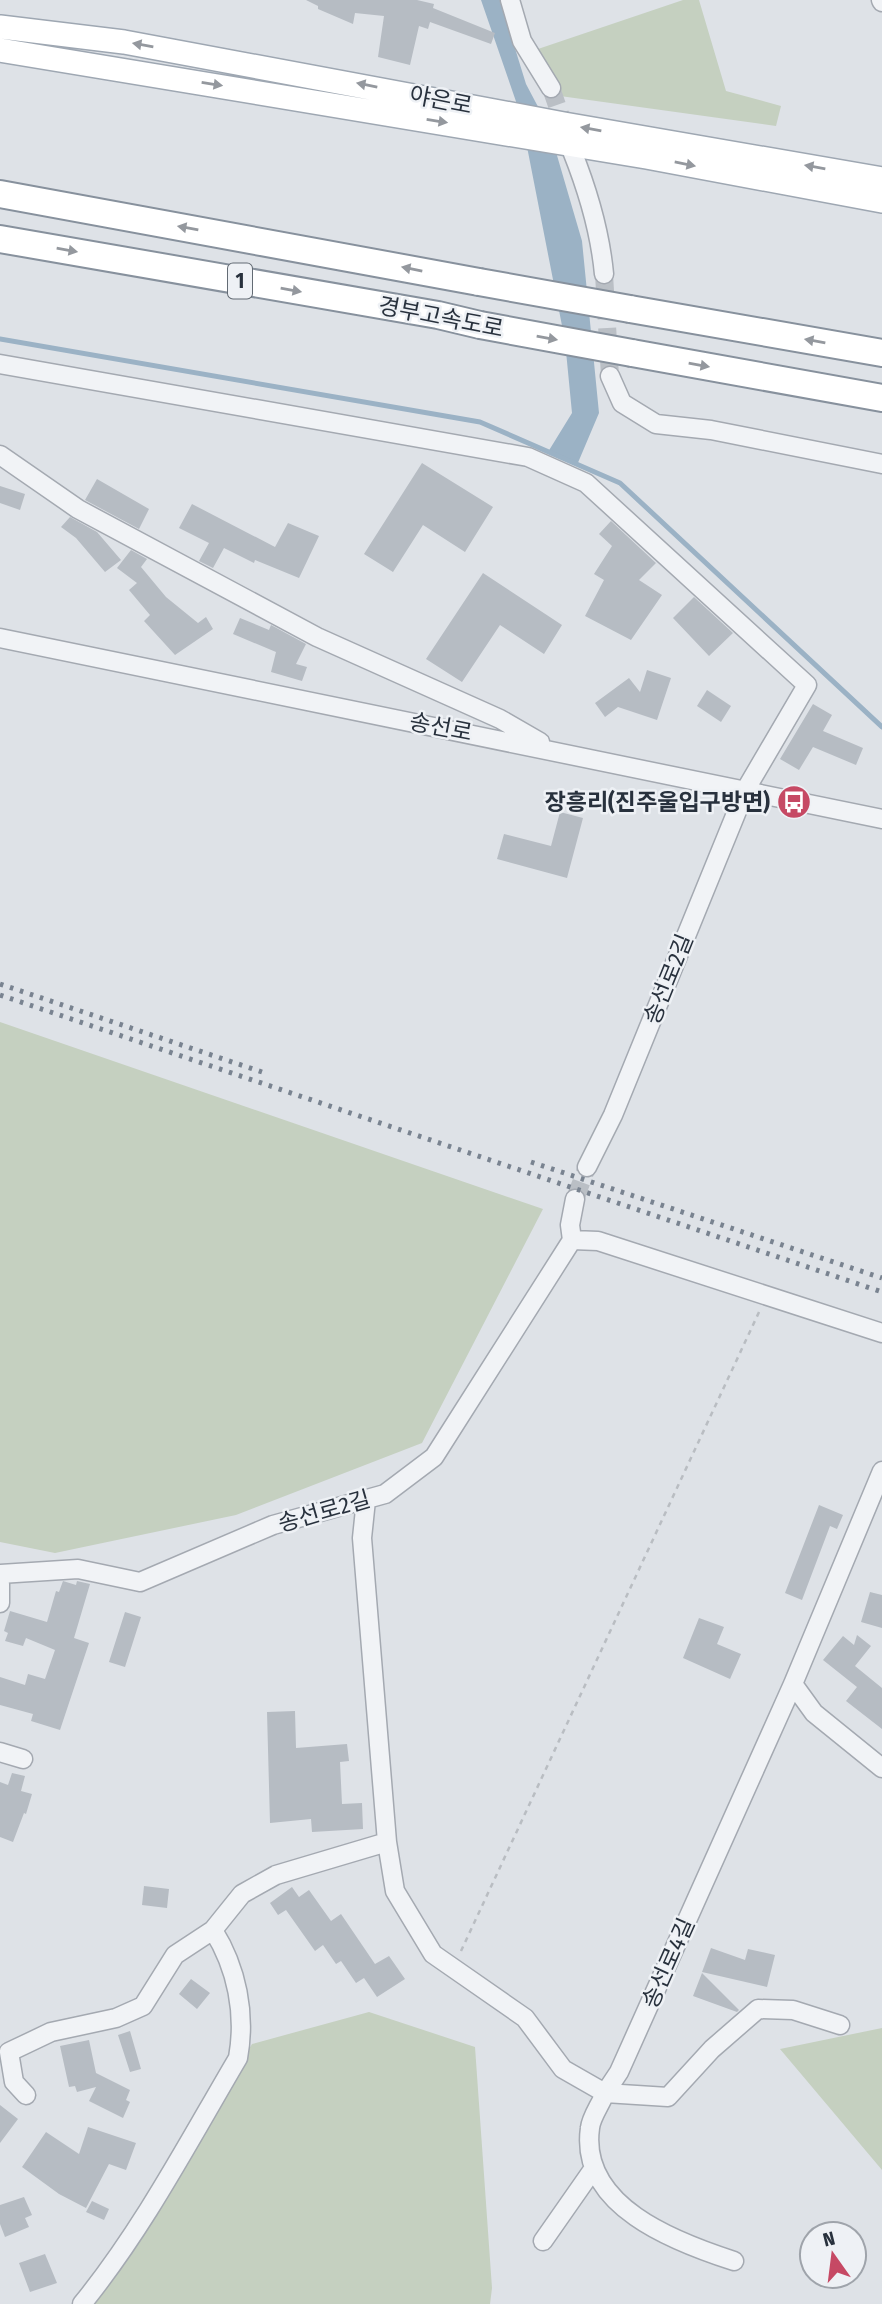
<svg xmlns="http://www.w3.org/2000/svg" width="882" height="2304" font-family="'Fira Sans Condensed','Noto Sans KR',sans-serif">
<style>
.green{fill:#c5d0c0}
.water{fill:#9bb2c5}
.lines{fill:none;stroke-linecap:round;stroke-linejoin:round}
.stream{stroke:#9bb2c5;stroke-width:5}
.building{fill:#b6bcc3}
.minor-tunnel{stroke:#babfc5;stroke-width:18;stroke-dasharray:18 9;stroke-linecap:butt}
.minor-casing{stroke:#a4a9b1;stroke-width:21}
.major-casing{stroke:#9ea7b2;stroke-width:26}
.highway-casing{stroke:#87919d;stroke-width:30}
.path{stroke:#b9bdc2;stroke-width:2.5;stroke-dasharray:5 5;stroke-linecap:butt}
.minor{stroke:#f1f3f6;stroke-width:18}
.major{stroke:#fff;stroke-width:23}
.highway{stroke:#fff;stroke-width:26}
.rail{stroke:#798390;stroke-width:5;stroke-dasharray:3.5 7;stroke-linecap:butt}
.highway-bridge-casing{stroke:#87919d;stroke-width:30;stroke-linecap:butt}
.highway-bridge{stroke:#fff;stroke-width:26}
.oneway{fill:#94989e}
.labels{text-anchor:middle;stroke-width:5;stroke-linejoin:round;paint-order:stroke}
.shield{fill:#eef1f5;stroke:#636b74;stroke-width:2}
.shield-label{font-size:21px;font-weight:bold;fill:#28313d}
.street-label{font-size:23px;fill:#28313d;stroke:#eef1f5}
.poi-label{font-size:23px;font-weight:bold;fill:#28313d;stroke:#eef1f5;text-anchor:end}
</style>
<rect width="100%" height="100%" fill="#dee2e7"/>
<path class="green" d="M683,0H699L726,91L781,106L776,126L560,96L538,49Z
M0,1022L543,1209L422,1443L236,1515L55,1553L0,1542Z
M369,2012L475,2047L492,2288L490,2304H88L164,2191L252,2044Z
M882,2028V2170L780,2049Z"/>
<path class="water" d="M481,0H500L526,84L545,120L556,152L582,241L599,413L577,465L548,452L572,413L565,341L521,116Z"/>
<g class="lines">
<path class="stream" d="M0,339L480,422L620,483L882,727"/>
</g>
<path class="building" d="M306,0H417L434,4L433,8L495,33L491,44L430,22L428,29L419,26L410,65L378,57L384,16L355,13L353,24L318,9V6Z
M422,463L493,507L465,552L423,525L393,572L364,554Z
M97,479L149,509L139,529L85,500Z
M0,486L25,494L20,510L0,503Z
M192,504L275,547L288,523L319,536L299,578L255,560L254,563L224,548L213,568L199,561L209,543L179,528Z
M70,517L97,532L121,560L105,572L76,538L61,527Z
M611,521L656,563L639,580L662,595L631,640L585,616L604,580L594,574L612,546L599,534Z
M131,550L147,559L141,567L166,597L198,623L206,617L213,629L175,655L144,621L150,615L129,590L137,583L117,568Z
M483,573L562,625L544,654L500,625L462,682L426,659Z
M694,597L733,633L709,656L673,618Z
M240,618L269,630L271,625L306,644L296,664L307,667L302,681L271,672L276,652L233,634Z
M647,670L671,678L657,720L618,707L605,717L595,703L629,678L640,692Z
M707,690L731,706L721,722L697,706Z
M813,704L832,715L823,731L863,748L856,765L813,747L799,770L780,759Z
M560,812L583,818L567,878L497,859L504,834L551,846Z
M819,1505L843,1515L837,1529L830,1526L802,1600L785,1593Z
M63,1581L76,1585L77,1581L90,1584L74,1638L89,1643L60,1730L31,1721L33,1714L0,1705V1677L25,1685L28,1674L45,1679L55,1650L26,1638L23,1646L5,1641L8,1633L4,1631L10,1611L47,1622L56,1591L59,1592Z
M870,1592L882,1595V1628L861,1622Z
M125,1612L141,1617L125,1667L109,1662Z
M699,1618L724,1627L717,1644L741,1654L730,1679L683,1658Z
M857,1635L871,1646L855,1666L882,1688V1729L846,1701L857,1687L823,1660L843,1636L854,1645Z
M295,1711L296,1748L347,1744L349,1761L340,1762L342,1804L362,1803L363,1829L312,1832L311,1819L270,1823L267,1712Z
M12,1773L25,1776L21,1791L32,1794L26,1814L24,1813L13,1842L0,1837V1782L8,1785Z
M144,1886L169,1889L167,1908L142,1905Z
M292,1887L299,1897L309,1890L331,1921L341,1914L375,1964L389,1956L405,1979L377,1997L364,1978L356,1983L341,1961L336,1964L323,1945L315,1951L286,1910L278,1915L270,1903Z
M711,1948L745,1960L748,1949L775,1955L767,1987L702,1972Z
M702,1973L739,2010L737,2012L693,1996Z
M191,1979L210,1993L197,2009L179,1994Z
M130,2031L141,2069L130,2072L118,2035Z
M89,2040L96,2073L130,2090L126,2100L130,2102L123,2118L89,2101L96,2087L77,2092L75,2086L69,2087L60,2046Z
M0,2105L18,2119L0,2143Z
M88,2127L136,2143L126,2170L109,2164L86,2208L59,2194L22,2167L46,2132L79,2154Z
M24,2197L32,2215L25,2218L29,2227L5,2237L0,2224V2205Z
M92,2201L109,2209L104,2220L86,2212Z
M45,2254L57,2283L30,2292L19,2263Z"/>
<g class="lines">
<path class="minor-tunnel" d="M551,88L567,134
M604,274L610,376
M575,1199L587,1167"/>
<g class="minor-casing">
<path id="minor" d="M510,0L522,41L551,88
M881,0L882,2
M572,151C588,191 600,231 604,274
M0,364L528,457L586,483L807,685L746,789L613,1115L587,1167
M610,376L622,403L656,424L711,430L882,464
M0,455L78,509L317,637L500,719L540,742
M0,638L882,819
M572,1240L598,1241L882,1333
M366,1500L362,1538L387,1842L395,1891L433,1954L525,2018L563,2069L605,2093L619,2072L793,1684L882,1471
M0,1574L78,1569L140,1582L273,1525L385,1494L434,1457L572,1240L570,1225L575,1199
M0,1584V1603
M793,1684L814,1713L882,1768
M0,1752L23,1759
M26,2095L14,2082L9,2052L51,2032L116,2018L143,2006L175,1955L213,1930
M543,2241L594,2168
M734,2261C675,2242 579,2206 590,2128C591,2117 601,2104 605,2093L668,2097L712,2049L758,2009L793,2010L840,2025
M82,2304C143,2229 189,2141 238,2058C246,2014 237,1968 213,1930L242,1894L276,1875L387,1842"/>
</g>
<g class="major-casing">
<path id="major" d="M0,27L124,42L564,124L882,179
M0,50L646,157L882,201"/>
</g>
<g class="highway-casing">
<path id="highway" d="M0,194L479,282
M0,239L438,315L480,325
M630,309L882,353
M632,353L882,398"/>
</g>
<path class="path" d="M461,1951L760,1310"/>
<use href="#minor" class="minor"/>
<use href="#major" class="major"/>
<use href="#highway" class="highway"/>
<path class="rail" d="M0,984L262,1072
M0,995L882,1292
M531,1162L882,1278"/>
<g class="highway-bridge-casing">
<path id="highway-bridge" d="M479,282L630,309
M480,325L632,353"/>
</g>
<use href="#highway-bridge" class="highway-bridge"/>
</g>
<defs><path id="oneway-solid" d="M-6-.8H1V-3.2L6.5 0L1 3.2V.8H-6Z" transform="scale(1.75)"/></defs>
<g class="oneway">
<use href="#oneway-solid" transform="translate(143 45) rotate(-170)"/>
<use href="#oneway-solid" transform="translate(212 84) rotate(9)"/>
<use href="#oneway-solid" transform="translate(367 85) rotate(-169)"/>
<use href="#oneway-solid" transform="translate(437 121) rotate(9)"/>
<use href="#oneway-solid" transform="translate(591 129) rotate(-170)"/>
<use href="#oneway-solid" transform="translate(685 164) rotate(11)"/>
<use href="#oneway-solid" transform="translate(815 167) rotate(-170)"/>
<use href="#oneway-solid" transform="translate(188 228) rotate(-170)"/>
<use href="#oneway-solid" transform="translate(67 250) rotate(10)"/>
<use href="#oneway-solid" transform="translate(412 269) rotate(-169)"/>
<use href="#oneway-solid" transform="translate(291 290) rotate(10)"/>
<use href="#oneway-solid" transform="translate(547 338) rotate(10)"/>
<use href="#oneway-solid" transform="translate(815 341) rotate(-170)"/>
<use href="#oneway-solid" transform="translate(699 365) rotate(10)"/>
</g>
<defs>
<g id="bus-disc" transform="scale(1.75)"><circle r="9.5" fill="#c64964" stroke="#eef1f5"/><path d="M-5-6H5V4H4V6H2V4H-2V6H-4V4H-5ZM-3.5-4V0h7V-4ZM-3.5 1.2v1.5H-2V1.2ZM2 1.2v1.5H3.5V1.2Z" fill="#fff"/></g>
</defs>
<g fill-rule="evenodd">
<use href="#bus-disc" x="794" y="802"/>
</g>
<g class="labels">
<rect class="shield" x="228" y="263.5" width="24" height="35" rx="5"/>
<g class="shield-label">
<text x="240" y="288">1</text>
</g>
<g class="street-label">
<text transform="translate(441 100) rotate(11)" y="8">야은로</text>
<text transform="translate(441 317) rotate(11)" y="8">경부고속도로</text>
<text transform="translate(441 727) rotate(11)" y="8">송선로</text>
<text transform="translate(668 979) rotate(-68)" y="8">송선로2길</text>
<text transform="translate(324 1511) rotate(-16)" y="8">송선로2길</text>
<text transform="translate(668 1963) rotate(-66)" y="8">송선로4길</text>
</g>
<g class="poi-label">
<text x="770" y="810">장흥리(진주울입구방면)</text>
</g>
</g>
<g transform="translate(833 2255) rotate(346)"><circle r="33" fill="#eef1f5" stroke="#9fa4ab" stroke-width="2"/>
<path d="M0-5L12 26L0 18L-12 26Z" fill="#c64964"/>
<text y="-10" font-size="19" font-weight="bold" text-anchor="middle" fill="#28313d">N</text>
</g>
</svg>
